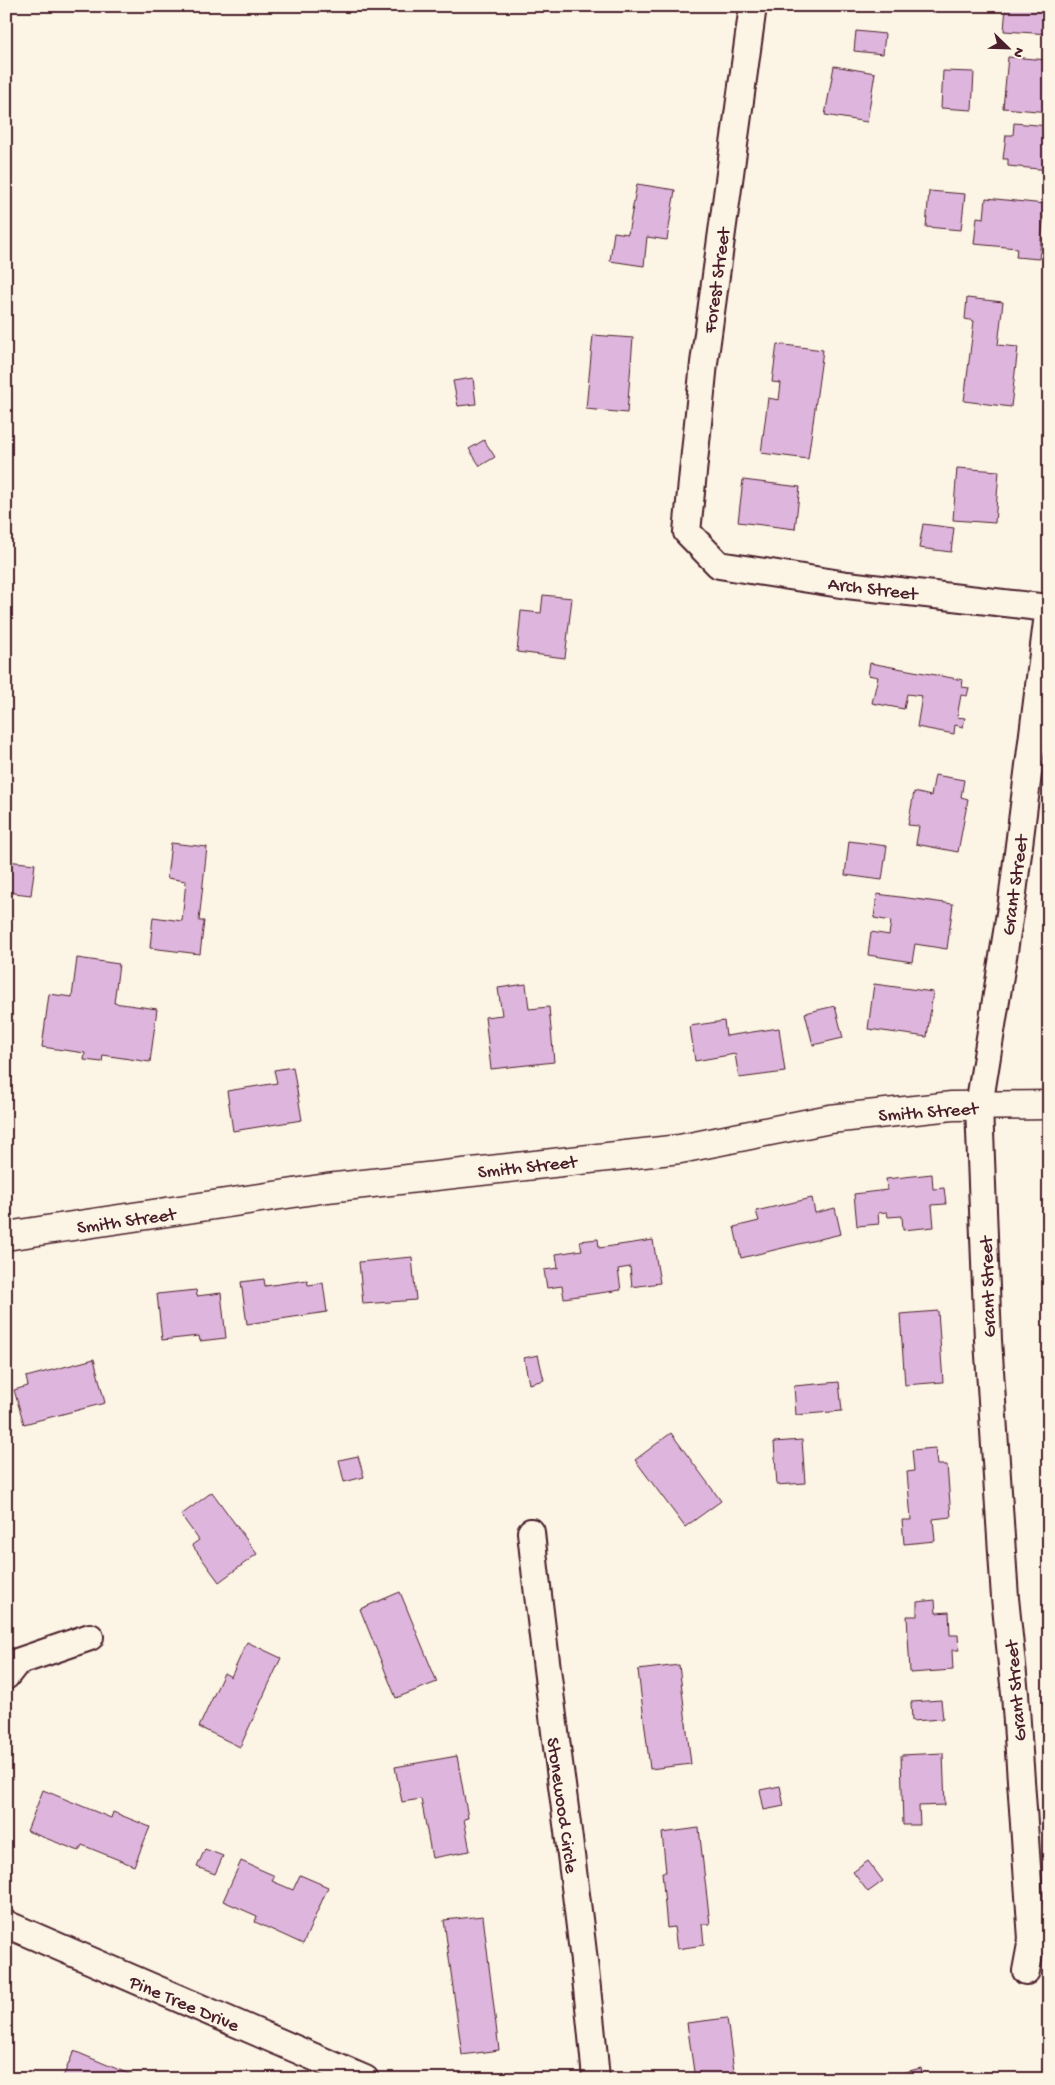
<svg xmlns="http://www.w3.org/2000/svg" width="1055" height="2085" font-family="'Gochi Hand',sans-serif">
<style>
.building{fill:#deb6dd;stroke:#4a1f2b}
.lines{fill:none;stroke-linecap:round;stroke-linejoin:round}
.street-casing{stroke:#4a1f2b;stroke-width:30}
.secondary-casing{stroke:#4a1f2b;stroke-width:31}
.street{stroke:#fcf5e5;stroke-width:26}
.secondary{stroke:#fcf5e5;stroke-width:28}
.labels{text-anchor:middle;stroke-width:5;stroke-linejoin:round;paint-order:stroke}
.street-label{font-size:19px;fill:#4a1f2b;stroke:#fcf5e5}
</style>
<rect width="100%" height="100%" fill="#fcf5e5"/>
<filter id="ink" filterUnits="userSpaceOnUse"><feTurbulence type="fractalNoise" baseFrequency=".02" numOctaves="2"/><feDisplacementMap in="SourceGraphic" scale="10" xChannelSelector="R" yChannelSelector="G"/><feConvolveMatrix kernelMatrix="1 2 1 2 8 2 1 2 1" color-interpolation-filters="sRGB"/></filter>
<g filter="url(#ink)">
<path class="building" d="M1006,6H1049V34L1004,31Z
M856,31L885,34L883,54L854,51Z
M1008,57L1049,60V112L1003,108Z
M834,66L875,73L867,122L825,115Z
M943,71L974,72L972,110L941,108Z
M1014,123L1049,126V170L1008,166V159H1003L1006,135H1013Z
M637,184L675,190L667,240L647,237L644,266L610,261L614,232L628,234Z
M929,191L965,194L961,230L926,227Z
M986,198L1045,204L1039,259L1016,257L1017,248L974,244L977,217L984,218Z
M967,298L1003,302L998,345L1018,347L1011,407L964,401L974,321L965,319Z
M593,335L633,338L627,413L586,409Z
M777,344L823,350L808,459L761,453L768,398L779,400L781,383L772,382Z
M473,378L476,404L458,406L453,381Z
M484,440L495,457L480,466L469,449Z
M957,468L999,471L995,523L953,520Z
M743,480L800,487L795,529L738,522Z
M923,524L954,528L951,552L919,548Z
M543,595L572,598L565,658L517,652L521,611L541,613Z
M870,663L963,680L962,687L969,688L967,696L961,695L957,717L965,718L963,727L955,725L954,734L917,727L922,696L907,694L904,709L872,703L878,677L868,675Z
M935,775L964,780L961,797L968,799L958,852L916,844L919,826L908,825L914,792L931,796Z
M849,841L887,846L882,880L845,875Z
M171,843L207,847L199,921H204L200,954L150,948L153,917L182,921L186,881L167,878Z
M6,861L35,864L31,895L6,892Z
M877,894L953,904L947,949L915,944L912,962L868,955L871,932L889,935L891,921L874,918Z
M77,958L119,964L114,1003L157,1009L150,1062L103,1055L102,1062L84,1060L85,1053L42,1047L49,994L72,997Z
M526,984L529,1009L549,1007L554,1062L491,1069L485,1017L502,1015L498,988Z
M874,984L933,992L927,1037L868,1029Z
M835,1006L843,1038L813,1045L805,1013Z
M724,1021L726,1036L779,1028L785,1072L739,1078L735,1054L695,1061L690,1026Z
M293,1067L302,1120L233,1131L227,1091L277,1083L274,1070Z
M932,1174L933,1189L944,1188L946,1204L932,1205L934,1227L903,1230L902,1216L888,1217L887,1212L878,1213L879,1224L857,1226L854,1194L887,1190L886,1179Z
M812,1198L815,1213L835,1208L841,1234L741,1258L734,1227L759,1221L756,1211Z
M598,1239L599,1248L653,1240L660,1283L632,1287L630,1267L618,1269L621,1290L564,1298L562,1286L547,1288L544,1270L558,1268L556,1254L582,1250L580,1241Z
M412,1257L416,1300L363,1304L359,1262Z
M264,1279L265,1286L307,1280L308,1285L323,1283L327,1312L247,1324L241,1282Z
M196,1290L197,1296L221,1293L226,1338L200,1341L199,1336L162,1340L157,1294Z
M938,1311L943,1382L905,1385L900,1314Z
M538,1355L544,1380L529,1384L524,1358Z
M94,1359L105,1403L24,1424L14,1390L28,1386L26,1377Z
M839,1382L842,1411L796,1415L794,1386Z
M671,1433L721,1501L685,1527L635,1460Z
M802,1440L805,1483L777,1485L774,1442Z
M935,1448L937,1465H947L951,1517L933,1519L935,1541L904,1544L902,1520H911L907,1472L914,1471L912,1450Z
M358,1456L364,1477L344,1482L339,1460Z
M212,1492L257,1554L219,1582L192,1545L199,1540L181,1515Z
M400,1592L437,1682L396,1698L360,1609Z
M935,1600L936,1613L949,1612L950,1635H958L959,1650H952L953,1670L910,1673L907,1616H917V1602Z
M247,1642L281,1658L240,1747L199,1727L224,1673L231,1677Z
M679,1665L691,1764L650,1769L638,1670Z
M941,1700L943,1719L912,1721L911,1702Z
M943,1753L945,1805L919,1806L920,1825H903L901,1755Z
M457,1756L468,1818L464,1819L470,1851L432,1858L421,1799L402,1802L395,1767Z
M780,1786L784,1806L764,1810L760,1790Z
M43,1790L111,1818L113,1812L150,1827L134,1866L82,1845L79,1851L27,1831Z
M699,1828L710,1924H702L704,1945L677,1949L674,1927L667,1928L662,1872H666L662,1833Z
M205,1849L223,1856L215,1874L197,1867Z
M241,1861L275,1876L272,1881L293,1890L300,1875L328,1887L303,1944L255,1922L257,1916L223,1901Z
M868,1861L883,1881L868,1892L853,1872Z
M483,1916L499,2050L462,2055L444,1920Z
M727,2018L735,2079H695L687,2023Z
M74,2051L141,2079H62Z
M921,2068L923,2079H878Z"/>
<g class="lines">
<g class="street-casing">
<path id="street" d="M753,6L704,363L687,532L719,565L847,585L1048,608
M531,1532C550,1715 580,1896 596,2079
M6,1676L17,1662L90,1637
M6,1924L365,2079
M1026,1971L1032,1939L1015,1694L1005,1598L988,1340L979,1106L1012,901L1049,606"/>
</g>
<g class="secondary-casing">
<path id="secondary" d="M6,1236L327,1188L680,1149L830,1119L952,1106L1049,1105"/>
</g>
<use href="#street" class="street"/>
<use href="#secondary" class="secondary"/>
</g>
</g>
<g class="labels">
<g class="street-label">
<text transform="translate(715 280) rotate(-82)" y="7">Forest Street</text>
<text transform="translate(873 587) rotate(7)" y="7">Arch Street</text>
<text transform="translate(1013 885) rotate(-82)" y="7">Grant Street</text>
<text transform="translate(928 1110) rotate(-4)" y="7">Smith Street</text>
<text transform="translate(527 1165) rotate(-6)" y="7">Smith Street</text>
<text transform="translate(126 1219) rotate(-8)" y="7">Smith Street</text>
<text transform="translate(986 1287) rotate(-92)" y="7">Grant Street</text>
<text transform="translate(1014 1691) rotate(-95)" y="7">Grant Street</text>
<text transform="translate(564 1805) rotate(82)" y="7">Stonewood Circle</text>
<text transform="translate(185 2002) rotate(23)" y="7">Pine Tree Drive</text>
</g>
</g>
<rect width="1055" height="2085" fill="none" stroke="#fcf5e5" stroke-width="25"/>
<rect x="12" y="12" width="1030" height="2060" fill="none" stroke="#4a1f2b" stroke-width="2" filter="url(#ink)"/>
<g transform="translate(1008 48) rotate(113)" stroke="#fcf5e5" stroke-width="4" paint-order="stroke">
<path d="M0-4L9 19L0 12L-9 19Z" fill="#4a1f2b"/>
<text y="-8" font-size="14" font-weight="bold" text-anchor="middle" fill="#4a1f2b">N</text>
</g>
</svg>
